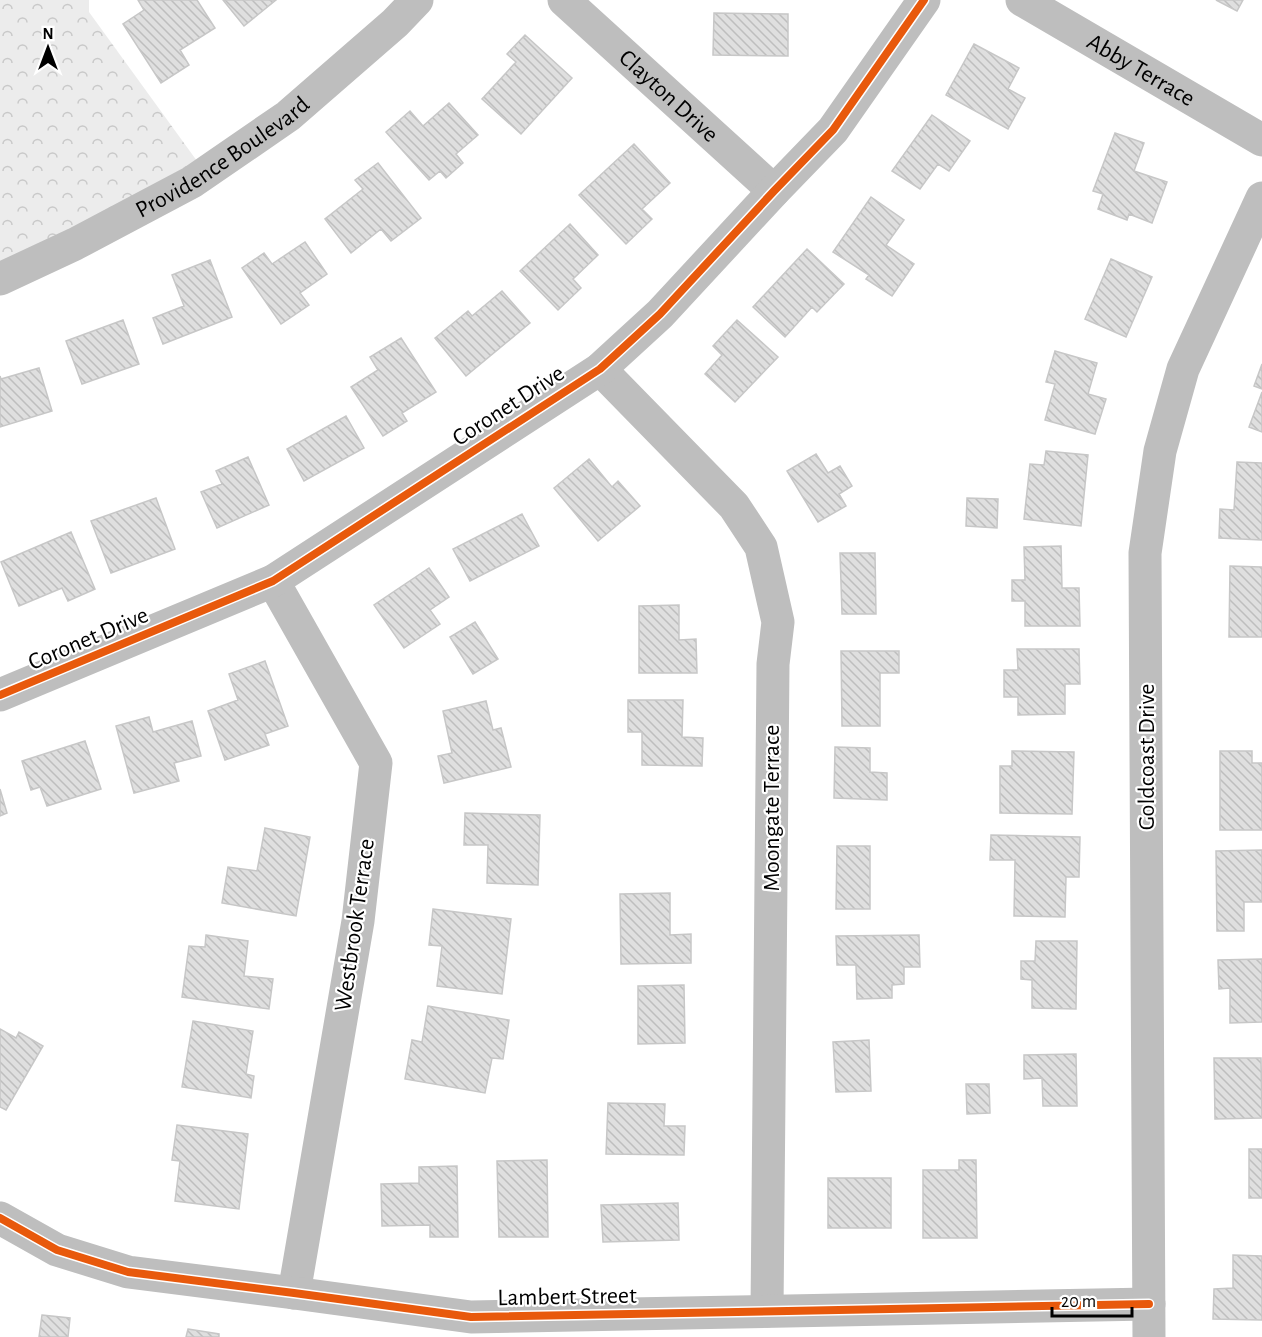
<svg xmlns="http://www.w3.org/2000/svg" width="1262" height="1337" font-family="'Alegreya Sans',sans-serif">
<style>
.park{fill:url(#park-crowns)}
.building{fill:url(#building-back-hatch);stroke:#c7c7c7;stroke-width:1.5}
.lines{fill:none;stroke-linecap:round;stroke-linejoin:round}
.minor{stroke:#bebebe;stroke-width:33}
.major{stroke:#bebebe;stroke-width:33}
.cycleway-casing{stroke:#fff;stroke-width:11}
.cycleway{stroke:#e8590c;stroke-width:8}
.labels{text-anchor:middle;stroke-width:4.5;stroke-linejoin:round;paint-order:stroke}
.street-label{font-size:24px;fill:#000;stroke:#fff}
</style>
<defs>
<pattern id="park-crowns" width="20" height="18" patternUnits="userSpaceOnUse" patternTransform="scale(1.5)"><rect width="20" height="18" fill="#ececec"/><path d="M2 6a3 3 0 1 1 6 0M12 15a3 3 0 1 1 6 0" fill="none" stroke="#c9c9c9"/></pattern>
<pattern id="building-back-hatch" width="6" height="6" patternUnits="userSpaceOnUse" patternTransform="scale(1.5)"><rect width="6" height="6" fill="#dfdfdf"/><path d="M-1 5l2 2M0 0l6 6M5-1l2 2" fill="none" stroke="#bebebe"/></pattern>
</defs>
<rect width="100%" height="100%" fill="#fff"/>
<path class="park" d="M0,0H89V12L197,161L69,230L0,262Z"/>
<path class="building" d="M138,0H197L215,28L180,50L189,65L161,83L123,24L144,10Z
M223,0H276L244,26Z
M1216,0H1243L1237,11Z
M714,13L788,14V56L713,55Z
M525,35L572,78L521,134L482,99L516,62L507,54Z
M974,44L1019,68L1008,89L1025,98L1008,129L946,95Z
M449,103L478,135L456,154L463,163L446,178L440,171L429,180L386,132L410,111L423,126Z
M932,115L970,141L949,171L938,164L920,189L892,171Z
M1115,133L1144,143L1134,171L1167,182L1152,223L1129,214L1127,220L1098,209L1103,194L1093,191Z
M634,144L670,183L642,209L652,219L626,244L579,195Z
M378,163L421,218L391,241L381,229L351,253L325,219L363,189L355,180Z
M871,197L904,220L886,245L914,264L892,296L866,279L869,275L833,252Z
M570,224L598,255L573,279L581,288L558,310L520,271Z
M305,242L327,274L300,293L309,305L281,324L242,268L264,253L272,264Z
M807,249L844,284L817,312L812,307L785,337L753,307Z
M1111,259L1152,277L1126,337L1085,319Z
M210,260L232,317L163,344L153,318L184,306L172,275Z
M502,291L530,323L466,376L435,338L468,311L472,316Z
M123,320L139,364L82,384L66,341Z
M737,320L778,357L735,402L705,374L722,355L713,346Z
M401,338L436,392L402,413L407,421L383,436L351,387L378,370L370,357Z
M1055,351L1097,363L1088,394L1106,399L1095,434L1045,420L1055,384L1046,382Z
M1262,364V389L1254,386Z
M39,368L52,411L0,427V376L1,379Z
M1262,392V432L1249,427Z
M346,416L364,448L304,481L287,449Z
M1046,451L1088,455L1081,526L1024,519L1030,464L1044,465Z
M816,454L828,473L840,466L852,486L839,494L846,506L818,522L787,471Z
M248,457L269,505L217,528L201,492L222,484L216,471Z
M589,459L612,487L618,481L640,506L598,541L554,488Z
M1237,462L1262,463V540L1219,538L1220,509L1234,510Z
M156,498L175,549L111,573L91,521Z
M967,498L998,499L997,528L966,526Z
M522,514L539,546L470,581L453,549Z
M71,532L95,589L68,601L62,588L19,606L1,562Z
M1061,546L1062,588H1079L1080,626H1025V601H1012V580H1025L1024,547Z
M840,553H875L876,614H842Z
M1230,566L1262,567V637H1229Z
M429,568L449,597L430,610L440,624L404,648L374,605Z
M679,605V640L696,639L697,673H639V606Z
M475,622L498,659L473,674L450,637Z
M1017,649H1079L1080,684H1065V714L1018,715V697H1004V670H1018Z
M841,651H899V673H880V726H842Z
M265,661L288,726L265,734L269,745L225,760L208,711L238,700L229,674Z
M628,700H683L682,737L703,738L702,766L642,765V732H628Z
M486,701L493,730L501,728L511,767L444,783L438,756L452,753L443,711Z
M149,717L153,732L192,721L201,756L174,763L179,781L134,793L116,726Z
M85,741L101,789L47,806L40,787L31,790L22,761Z
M835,747L870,748V772L887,773V800L834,798Z
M1012,751L1074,752L1072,814L1000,813V766H1012Z
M1220,751H1252V763H1262V830H1220Z
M0,789L7,813L0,816Z
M465,813L540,815L538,885L487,883L488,845H464Z
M265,828L310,837L296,916L222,903L228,867L257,871Z
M991,835L1080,837L1079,877H1066L1065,917L1014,916L1015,860H990Z
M837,846H870V909H836Z
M1262,850V902H1244V931H1217L1216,851Z
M670,893V935L691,934V963L621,964L620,894Z
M433,909L511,919L502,994L437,986L442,946L429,945Z
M206,935L248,941L244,976L273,979L269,1009L182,997L189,946L205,947Z
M919,935L920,967H904V984L892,985V998L857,999L856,965H837L836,936Z
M1036,941H1077L1076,1009L1032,1008V980L1021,979V961H1035Z
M1262,959V1022L1230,1023V988L1219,989L1218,960Z
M684,985L685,1043L638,1044V986Z
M428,1006L509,1020L503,1059L492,1058L485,1093L405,1079L412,1040L422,1042Z
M193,1021L253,1031L246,1074L254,1076L251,1098L182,1087Z
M0,1029L16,1038L19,1032L43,1046L6,1110L0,1107Z
M869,1040L871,1091L836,1092L833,1042Z
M1076,1054L1077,1106H1043L1042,1078L1024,1079V1055Z
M1214,1058H1261L1262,1118L1215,1119Z
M966,1084H989L990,1113L967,1114Z
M608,1103L665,1104L664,1126H685L684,1155L606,1154Z
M177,1125L248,1134L239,1209L175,1201L180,1161L172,1160Z
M1249,1149H1262V1198H1249Z
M547,1160L548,1237H499L497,1161Z
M959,1160H976L977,1238H923V1170H959Z
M457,1166L458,1237H430V1225L382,1226L381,1184L419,1183V1167Z
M828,1178H891V1228H828Z
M678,1203L679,1240L603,1242L601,1205Z
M1233,1255L1262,1256V1320L1213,1319L1214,1289L1233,1288Z
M42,1315L70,1318L68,1337H39Z
M188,1329L219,1334V1337H186Z"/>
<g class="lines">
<g class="minor">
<path id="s1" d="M564,0L774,191"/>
<path id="s2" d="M1022,0L1262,140"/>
<path d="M600,369L734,506L761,547L778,622L773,664L767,1311"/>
<path d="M273,581L376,763L358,921L294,1293"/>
<path d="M0,695L273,581L600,369L660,314L774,191L833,130L924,0"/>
<path d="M0,1218L57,1250L128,1272L294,1293L471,1317L1149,1304"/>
<path d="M1149,1337L1145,553L1160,451L1183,369L1262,198"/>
</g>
<path class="major" id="s3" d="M0,279L75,244L192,182L288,116L395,23L417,0"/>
<g class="cycleway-casing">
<path id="cycleway" d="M0,695L273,581L600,369L660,314L774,191L833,130L924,0
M0,1218L57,1250L128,1272L294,1293L471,1317L1149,1304"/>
</g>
<use href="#cycleway" class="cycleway"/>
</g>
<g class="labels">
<g class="street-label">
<text dy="8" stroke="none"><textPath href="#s2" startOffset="138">Abby Terrace</textPath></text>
<text dy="8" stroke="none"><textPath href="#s1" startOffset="142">Clayton Drive</textPath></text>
<text dy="8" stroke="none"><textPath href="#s3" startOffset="254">Providence Boulevard</textPath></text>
<text transform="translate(508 405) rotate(-33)" y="8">Coronet Drive</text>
<text transform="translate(88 638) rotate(-23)" y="8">Coronet Drive</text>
<text transform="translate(1146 757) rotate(-90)" y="8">Goldcoast Drive</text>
<text transform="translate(771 808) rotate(-90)" y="8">Moongate Terrace</text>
<text transform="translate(354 925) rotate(-82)" y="8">Westbrook Terrace</text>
<text transform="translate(567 1296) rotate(-1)" y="8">Lambert Street</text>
</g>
</g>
<g transform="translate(48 48)" stroke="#ffffff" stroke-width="4.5" paint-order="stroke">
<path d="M0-4.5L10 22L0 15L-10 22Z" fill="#000000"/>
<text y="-9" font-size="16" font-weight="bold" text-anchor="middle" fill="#000000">N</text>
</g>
<path d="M1052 1307v9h80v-9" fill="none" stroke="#000000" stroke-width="3"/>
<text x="1061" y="1307" font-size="18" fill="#000000" stroke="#ffffff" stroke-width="4.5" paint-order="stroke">20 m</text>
</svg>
